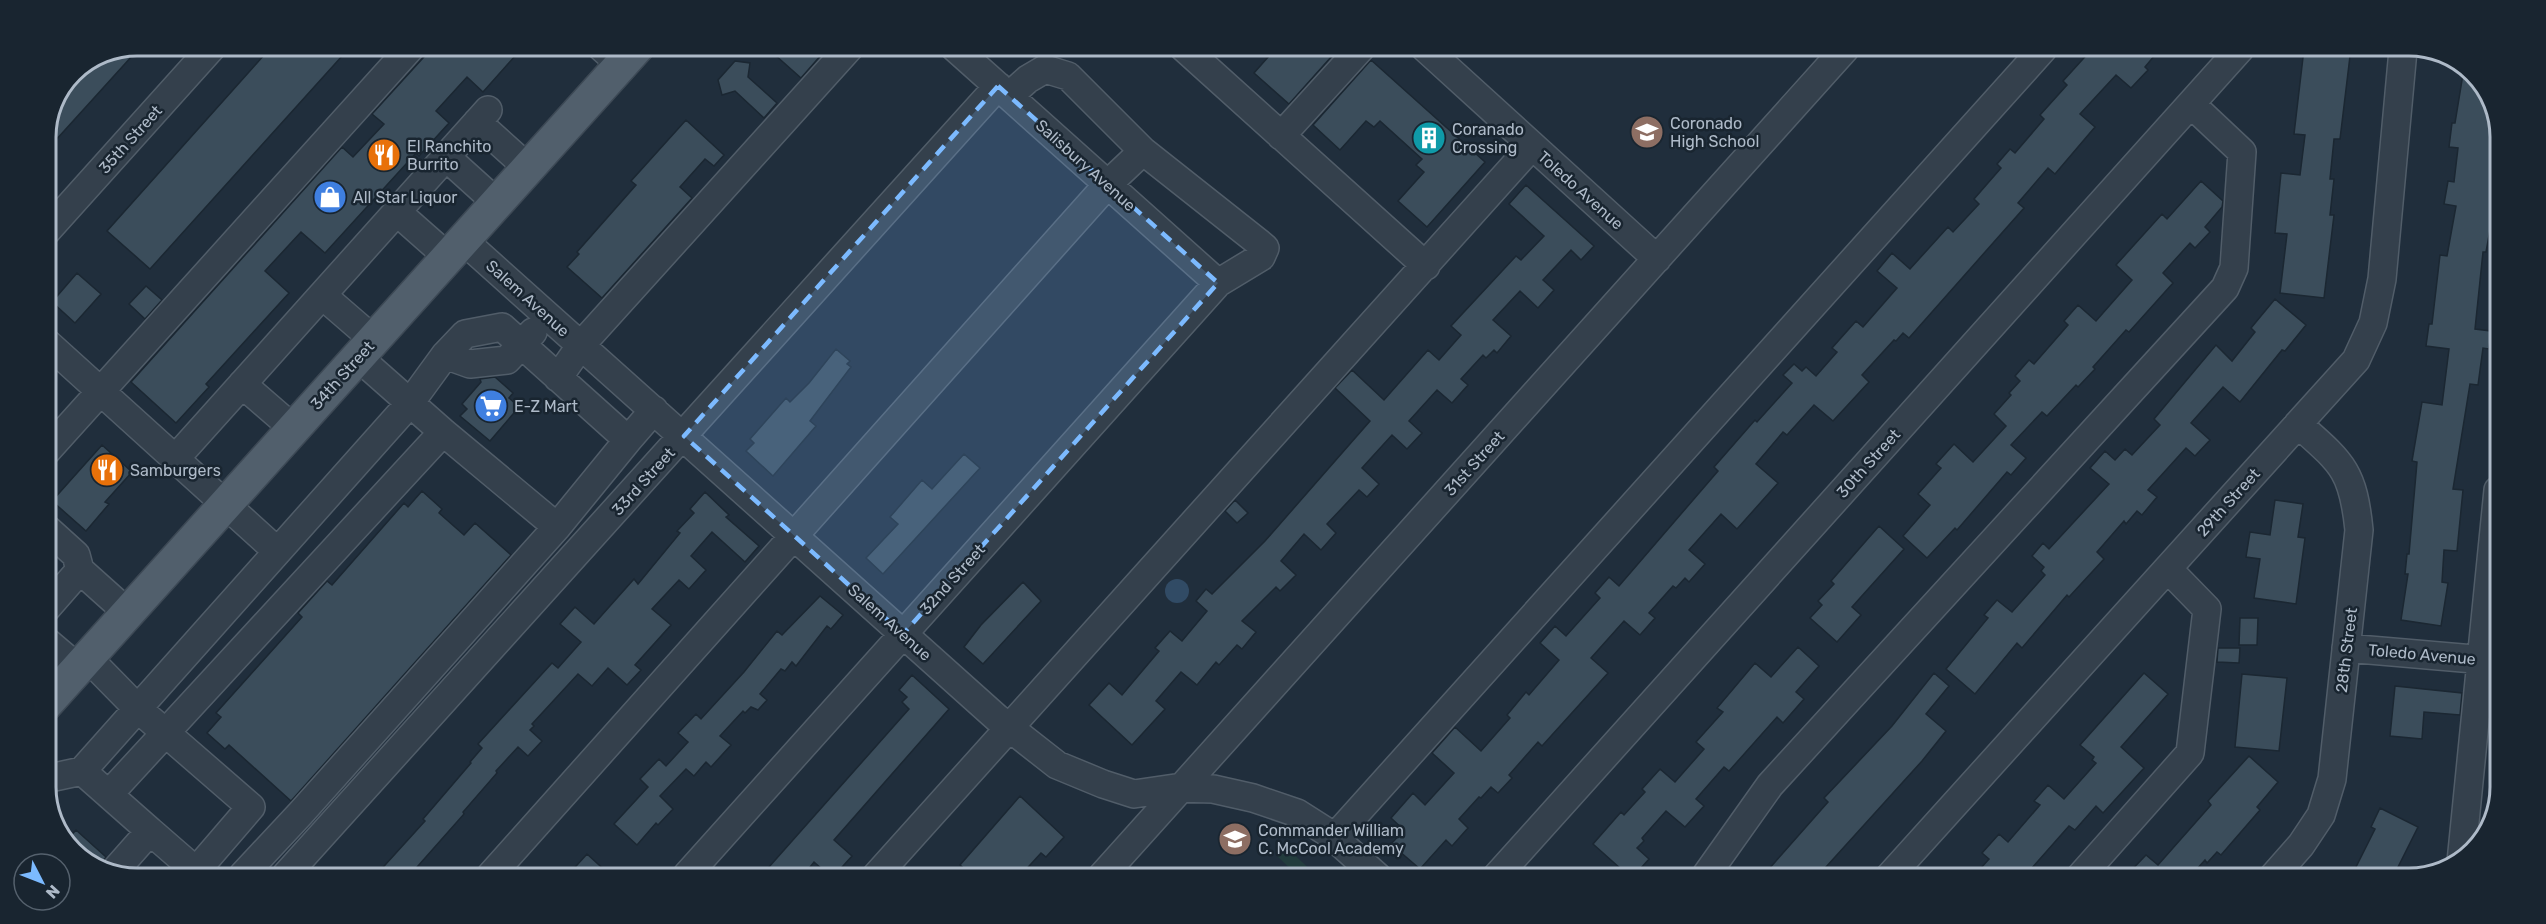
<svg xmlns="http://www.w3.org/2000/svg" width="2546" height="924" font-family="Rubik,sans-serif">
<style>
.green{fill:#223c3d}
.water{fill:#314b65}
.building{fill:#3b4d5b;stroke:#1b2732;stroke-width:1.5}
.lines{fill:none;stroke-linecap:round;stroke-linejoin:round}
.minor-casing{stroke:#515d69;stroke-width:30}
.major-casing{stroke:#3d4955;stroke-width:36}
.minor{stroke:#34404c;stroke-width:27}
.major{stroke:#515f6c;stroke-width:33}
.marked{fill:#7cbaff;fill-opacity:0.2;stroke:#7cbaff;stroke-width:4.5;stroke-dasharray:12 8;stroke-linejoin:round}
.labels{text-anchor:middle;stroke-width:5;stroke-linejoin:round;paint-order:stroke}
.poi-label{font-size:16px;fill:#aebac8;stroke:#192530;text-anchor:start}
.street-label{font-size:16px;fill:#aebac8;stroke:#192530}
.rim{fill:none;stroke:#aebac8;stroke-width:3}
</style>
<rect width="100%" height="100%" fill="#202e3c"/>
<path class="green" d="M1285,846L1318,877H1299L1276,855Z"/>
<path class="water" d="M1165 591a12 12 0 1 1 24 0a12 12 0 1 1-24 0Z"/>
<path class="building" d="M137,45H142L45,152V131L72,72Z
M273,45H352L150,269L107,231Z
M427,46H524L483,92L467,77L436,111L449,123L419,156L416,153L325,253L301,232L265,271L289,293L206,384L209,387L176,423L131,382L342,147L353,157L384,124L372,114L424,57Z
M765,46H829L801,78Z
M1277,47H1340L1289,104L1254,73Z
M2092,49H2160L2145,67L2148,70L2131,88L2116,75L2080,114L2095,127L2055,174L2048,168L2018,203L2024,208L1909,338L1903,333L1896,341L1894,340L1862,375L1869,382L1833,421L1814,405L1787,435L1783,432L1756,464L1778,483L1737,529L1721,514L1689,550L1705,564L1689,582L1685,578L1676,588L1673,586L1649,613L1655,618L1640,635L1624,621L1591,658L1608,673L1542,746L1538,742L1509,775L1512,778L1498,793L1491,787L1481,798L1479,797L1459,819L1468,828L1452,846L1446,840L1420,869L1391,844L1404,830L1391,818L1413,793L1425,805L1454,773L1432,753L1455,727L1481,751L1510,718L1507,715L1526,692L1529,695L1559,660L1540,643L1555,626L1566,636L1600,598L1595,593L1609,577L1619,586L1718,471L1714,467L1755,420L1757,422L1792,383L1783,375L1794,364L1802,371L1806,367L1816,376L1837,352L1832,348L1856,321L1863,327L1897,288L1877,271L1892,253L1910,269L1948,227L1953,232L1979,204L1974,199L2001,168L1997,164L2010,149L2015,153L2044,119L2040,115L2067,85L2063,81Z
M2304,49L2345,50V55L2350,56L2340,139H2334L2330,179H2334L2330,215H2334L2324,298L2280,293L2287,234L2275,233L2281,173L2300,175L2305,135L2294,134Z
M1371,60L1485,162L1427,227L1398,201L1424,172L1416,165L1422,159L1380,121L1374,127L1366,121L1340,150L1313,125Z
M735,61L750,63L748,77L777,103L764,118L735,91L722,95L718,80Z
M2464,68L2482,81L2493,109L2490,127L2501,130V170L2486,252H2483L2475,329L2491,331L2489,349L2483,348L2478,385L2470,384L2453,489L2463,490L2457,551L2444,550L2442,582L2448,583L2441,626L2401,620L2408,574H2405L2407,554H2409L2417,462L2412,461L2422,402L2442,405L2449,349L2426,346L2429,324H2432L2440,255L2447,256L2456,206L2444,204L2448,181L2454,182L2458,148L2449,147L2452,123H2455Z
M686,120L724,155L714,166L705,159L680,187L692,198L602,298L567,267L579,254L577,252L636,185L631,181Z
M2201,181L2223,201L2222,207L2205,227L2210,232L2195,248L2190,243L2163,273L2173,283L2129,332L2126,330L2093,367L2095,369L2078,387L2076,385L2047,416L2042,412L2011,445L2026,458L2011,475L2007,472L1957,530L1955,528L1927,558L1903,536L1930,505L1918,494L1941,468L1936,464L1954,444L1973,462L2006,426L1994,414L2011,395L2009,393L2020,381L2015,376L2029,360L2034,364L2068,325L2064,321L2078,305L2096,321L2132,280L2116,265L2162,214L2167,219Z
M1526,185L1594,246L1581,260L1571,250L1543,280L1554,290L1538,308L1520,291L1493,320L1511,336L1497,353L1494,350L1486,358L1483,355L1461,379L1468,385L1452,403L1437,390L1409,421L1422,433L1407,449L1392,435L1362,468L1379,484L1367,497L1359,490L1327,524L1336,533L1321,550L1304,534L1281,561L1296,575L1280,591L1276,587L1242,621L1256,632L1242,649L1237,645L1219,665L1216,662L1197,685L1181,672L1156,701L1165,709L1132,745L1089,705L1109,683L1122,695L1159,651L1155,648L1170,631L1182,641L1207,611L1196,601L1206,589L1212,594L1265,541L1370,421L1335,388L1352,370L1384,400L1428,350L1439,360L1461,335L1451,326L1516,256L1521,260L1544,236L1509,204Z
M77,273L101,294L75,323L52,302Z
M146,286L162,300L145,319L129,304Z
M2275,299L2306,325L2285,351L2282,350L2240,402L2223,387L2191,423L2210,440L2195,456L2186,448L2148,490L2157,497L2142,515L2137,511L2126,524L2124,521L2097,552L2104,559L2069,597L2067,595L2022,648L2017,643L1975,694L1946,669L1988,618L1984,615L1997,600L2012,612L2045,575L2041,571L2044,567L2032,556L2043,543L2049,549L2109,484L2090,468L2105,451L2115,460L2125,449L2132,455L2160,425L2154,419L2216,345L2232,361L2255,332L2251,328Z
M836,349L850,361L847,364L851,367L810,421L816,426L773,476L746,451L754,443L750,439L786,398L790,402L809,383Z
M495,377L513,393L509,398L519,407L490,441L460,416L467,409L462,404L481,382L480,379Z
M102,445L132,472L105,502L109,504L86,531L52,501Z
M964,454L980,468L883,574L866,558L898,524L890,517L922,480L932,489Z
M422,491L442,509L439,513L464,535L475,523L511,555L291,801L229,745L225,749L207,733L221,717L216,713L302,617L298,613L327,581L332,585L404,503L408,507Z
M705,492L729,515L726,517L759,546L745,562L712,532L691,556L706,570L689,589L679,580L652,609L671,625L635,665L641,670L627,685L608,668L592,686L578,674L532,724L534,726L530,730L542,741L528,756L518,747L496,771L497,773L463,812L464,814L410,875H376L425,821L423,819L471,763L470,762L482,748L478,744L552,663L558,668L581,642L560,624L575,607L594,624L634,579L638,584L680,533L677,531L694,513L690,509Z
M1235,500L1248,513L1237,523L1225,511Z
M2275,500L2303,504L2298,537L2305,538L2296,604L2254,598L2260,559L2246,557L2250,532L2270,535Z
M1879,526L1904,549L1852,607L1861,615L1837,642L1810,618L1822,605L1818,601L1834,584L1831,581Z
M1023,582L1041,601L983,664L964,647L981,625Z
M820,596L843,615L831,629L827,626L796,666L792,662L785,671L781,669L760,694L767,700L758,710L751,707L745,713L743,711L720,736L731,745L711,767L706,762L694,776L686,769L660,796L673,809L658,825L656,823L637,845L614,824L648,787L640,779L659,759L666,766L688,742L678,733L696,714L701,719L744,672L777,631L782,635Z
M2240,618H2258L2257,645H2239Z
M1798,647L1819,666L1796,692L1804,699L1783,723L1777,717L1729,771L1724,767L1696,799L1704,806L1685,827L1666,811L1642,838L1644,841L1637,848L1649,859L1633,877H1630L1593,844L1621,812L1624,815L1645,792L1642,789L1660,769L1675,782L1704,749L1696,742L1723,712L1717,708L1755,663L1771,677Z
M2218,648H2240L2239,663L2217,662Z
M1934,673L1949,686L1926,714L1946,731L1922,761L1816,878H1761L1828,802L1824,798L1892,726Z
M2144,673L2168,694L2121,747L2144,768L2103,813L2096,806L2075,830L2069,826L2023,878H1972L1989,859L1982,853L1999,834L2008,842L2040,805L2034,801L2048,785L2064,799L2096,763L2092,760L2094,757L2080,745Z
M2242,674L2287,678L2279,751L2235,747Z
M912,675L949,709L834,840L852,856L834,876H830L814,862L803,876H761L909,709L902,702L907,697L899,690Z
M2395,686L2462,693L2460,715L2424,712L2422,739L2390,736Z
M2249,756L2278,782L2257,807L2260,810L2221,855L2217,852L2207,863L2205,860L2188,879L2124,878L2146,855L2158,865L2211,805L2208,801Z
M1020,796L1064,837L1046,857L1041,853L1020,876H972L960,865Z
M2380,808L2418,827L2392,879H2350L2375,829L2371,827Z
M76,830L106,857L98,868L64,843Z
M587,854L610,875H568Z"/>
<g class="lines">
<g class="minor-casing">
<path id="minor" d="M600,46L621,65
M954,47L1218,283
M1183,47L1426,266
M1425,48L1657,259
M477,122L528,168
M1281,136L1361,48
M446,157L497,203
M397,212L448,257
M45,233L214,45
M463,240L997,718L1057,765L1103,784L1134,794L1175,788L1213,789L1253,798L1297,813L1330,834L1378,877
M322,295L374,340
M45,341L277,551
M445,355L470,364L507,360L533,332
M558,378L581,345L851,46
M242,384L294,429
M443,432L557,527
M45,453L412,46
M175,459L488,110
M45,527L76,555L80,570L128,613
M45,610L80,570
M45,640L78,668
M2346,648L2497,661
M88,658L137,708L251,807L196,871L200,874
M45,779L82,771
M109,794L443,432L358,357
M150,831L196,871
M1334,838L2043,49
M2461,862L2498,490
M112,874L150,831L82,771L410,403L445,355L465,334L502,327L628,440L654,410
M243,875L300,814L557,527L628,440
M286,875L998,86
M491,875L1108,184L1143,151L1068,76L1045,69L1028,79L1009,96
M687,875L1218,283L1261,257L1265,248L1258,242L1143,151
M876,876L1532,146
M1102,876L1845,49
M1496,877L2240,49
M1704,878L1770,785L2225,288L2234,268L2242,152L2191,104
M1888,878L2356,360L2373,323L2382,279L2403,50
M2079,878L2190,753L2207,609L2168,569
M2271,879L2301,845L2321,815L2332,779L2359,530C2353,470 2342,463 2298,424"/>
</g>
<g class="major-casing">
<path id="major" d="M45,705L638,46"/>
</g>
<use href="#minor" class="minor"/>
<use href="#major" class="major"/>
</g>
<path class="marked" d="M998,86L1218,283L903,634L684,436Z"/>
<defs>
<g id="school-disc" transform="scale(1.725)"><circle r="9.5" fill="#8d6e63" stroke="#192530"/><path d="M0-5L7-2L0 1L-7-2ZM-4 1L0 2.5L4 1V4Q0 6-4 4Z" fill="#fff"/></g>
<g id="building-disc" transform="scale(1.725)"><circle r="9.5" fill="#0f9aa8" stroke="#192530"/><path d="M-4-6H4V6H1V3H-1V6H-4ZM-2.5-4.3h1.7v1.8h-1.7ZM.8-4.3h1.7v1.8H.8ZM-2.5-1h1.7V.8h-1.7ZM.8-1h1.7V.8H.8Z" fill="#fff"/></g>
<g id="restaurant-disc" transform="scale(1.725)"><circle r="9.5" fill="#e8710a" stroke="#192530"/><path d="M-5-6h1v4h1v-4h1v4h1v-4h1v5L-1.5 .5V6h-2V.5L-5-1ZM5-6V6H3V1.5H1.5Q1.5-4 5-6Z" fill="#fff"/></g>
<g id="shop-disc" transform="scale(1.725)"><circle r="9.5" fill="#3f7fe0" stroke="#192530"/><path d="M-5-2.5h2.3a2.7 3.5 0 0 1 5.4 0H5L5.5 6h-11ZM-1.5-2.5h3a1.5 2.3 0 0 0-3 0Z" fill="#fff"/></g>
<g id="supermarket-disc" transform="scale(1.725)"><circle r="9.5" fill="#3f7fe0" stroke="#192530"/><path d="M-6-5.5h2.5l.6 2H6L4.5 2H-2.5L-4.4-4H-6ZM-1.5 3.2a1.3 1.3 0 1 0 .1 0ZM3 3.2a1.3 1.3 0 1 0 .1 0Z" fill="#fff"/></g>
</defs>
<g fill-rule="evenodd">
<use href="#school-disc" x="1647" y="132"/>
<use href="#building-disc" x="1429" y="138"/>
<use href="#restaurant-disc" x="384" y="155"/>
<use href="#shop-disc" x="330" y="197"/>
<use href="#supermarket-disc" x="491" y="406"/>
<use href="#restaurant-disc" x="107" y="470"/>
<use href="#school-disc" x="1235" y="839"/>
</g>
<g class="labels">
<g class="poi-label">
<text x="1670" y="129">Coronado<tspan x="1670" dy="18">High School</tspan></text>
<text x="1452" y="135">Coranado<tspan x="1452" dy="18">Crossing</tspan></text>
<text x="407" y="152">El Ranchito<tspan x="407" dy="18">Burrito</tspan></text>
<text x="353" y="203">All Star Liquor</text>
<text x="514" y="412">E-Z Mart</text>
<text x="130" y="476">Samburgers</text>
<text x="1258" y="836">Commander William<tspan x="1258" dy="18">C. McCool Academy</tspan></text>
</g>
<g class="street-label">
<text transform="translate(130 139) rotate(-48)" y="6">35th Street</text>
<text transform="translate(1086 165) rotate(42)" y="6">Salisbury Avenue</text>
<text transform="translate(1581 190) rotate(42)" y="6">Toledo Avenue</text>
<text transform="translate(528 298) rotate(42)" y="6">Salem Avenue</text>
<text transform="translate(342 375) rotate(-48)" y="6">34th Street</text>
<text transform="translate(1474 463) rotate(-48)" y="6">31st Street</text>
<text transform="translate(1868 463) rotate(-48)" y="6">30th Street</text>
<text transform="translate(643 481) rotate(-48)" y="6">33rd Street</text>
<text transform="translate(2228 502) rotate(-48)" y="6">29th Street</text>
<text transform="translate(952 579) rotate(-48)" y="6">32nd Street</text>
<text transform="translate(890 622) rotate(42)" y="6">Salem Avenue</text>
<text transform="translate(2346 650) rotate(-83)" y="6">28th Street</text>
<text transform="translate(2422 654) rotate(5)" y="6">Toledo Avenue</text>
</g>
</g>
<path d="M0 0H2546V924H0ZM137 56H2409A81 81 0 0 1 2490 137V787A81 81 0 0 1 2409 868H137A81 81 0 0 1 56 787V137A81 81 0 0 1 137 56Z" fill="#192530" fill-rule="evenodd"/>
<path class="rim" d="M137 56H2409A81 81 0 0 1 2490 137V787A81 81 0 0 1 2409 868H137A81 81 0 0 1 56 787V137A81 81 0 0 1 137 56Z"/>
<g transform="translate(42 882) rotate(132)"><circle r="28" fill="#192530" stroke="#55616d" stroke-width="1.5"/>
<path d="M0-4.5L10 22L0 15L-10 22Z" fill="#7cbaff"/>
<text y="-9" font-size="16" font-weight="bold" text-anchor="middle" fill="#aebac8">N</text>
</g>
</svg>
